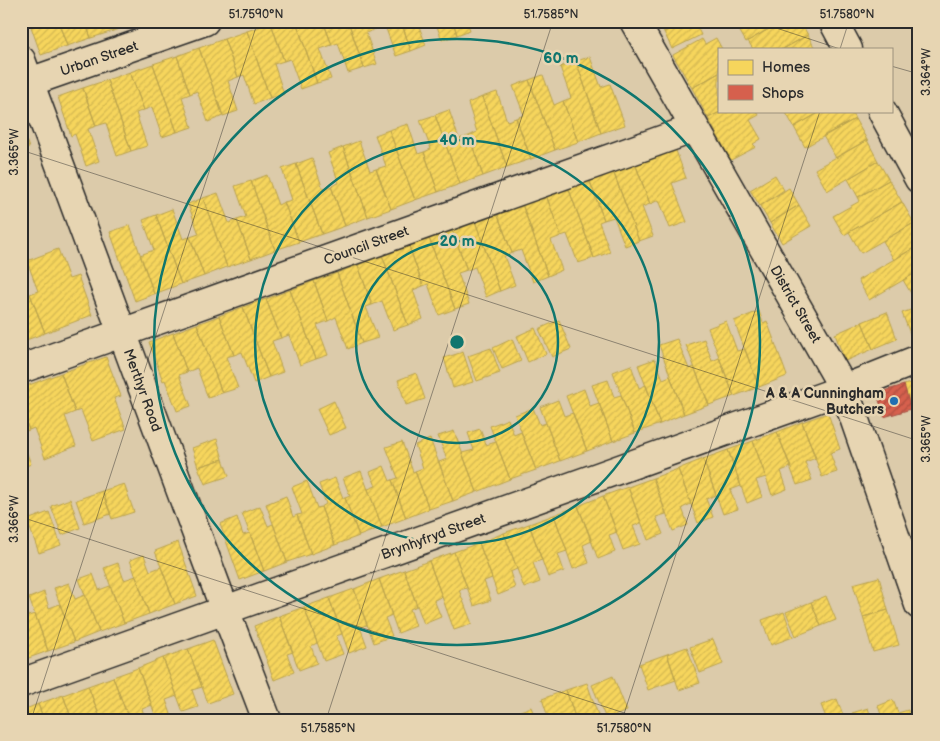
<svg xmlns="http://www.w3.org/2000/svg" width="940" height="741" font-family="'Balsamiq Sans',sans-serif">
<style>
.homes{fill:url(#homes-hatch);stroke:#b9a24d}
.shops{fill:url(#shops-hatch);stroke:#a35043}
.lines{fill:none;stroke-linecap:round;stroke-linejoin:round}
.minor-casing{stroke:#2b2b2b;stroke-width:31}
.minor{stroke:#e7d5b2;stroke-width:28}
.ticks{fill:none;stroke:#2b2b2b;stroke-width:1;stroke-opacity:0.45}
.ring{fill:none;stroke:#0f766e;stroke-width:2.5}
.poi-dot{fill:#1f6fb2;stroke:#e7d5b2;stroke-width:2}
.labels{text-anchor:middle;stroke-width:5;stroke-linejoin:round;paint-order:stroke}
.street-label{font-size:14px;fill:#2b2b2b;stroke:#e7d5b2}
.poi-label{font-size:14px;font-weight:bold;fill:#2b2b2b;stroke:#e7d5b2;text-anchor:end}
.centre{fill:#0f766e;stroke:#e7d5b2;stroke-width:2.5}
.ring-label{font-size:15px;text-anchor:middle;font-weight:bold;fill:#0f766e;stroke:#e7d5b2;stroke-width:5;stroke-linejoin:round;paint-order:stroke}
.neatline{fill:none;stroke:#2b2b2b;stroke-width:2}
.ticks-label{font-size:12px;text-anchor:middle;fill:#2b2b2b}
</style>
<defs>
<pattern id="homes-hatch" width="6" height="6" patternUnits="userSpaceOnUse" patternTransform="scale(1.25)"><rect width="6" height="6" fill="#f6d55c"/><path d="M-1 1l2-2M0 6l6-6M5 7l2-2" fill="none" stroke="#d3b750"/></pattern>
<pattern id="shops-hatch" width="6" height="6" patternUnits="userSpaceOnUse" patternTransform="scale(1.25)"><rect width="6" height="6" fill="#d6604d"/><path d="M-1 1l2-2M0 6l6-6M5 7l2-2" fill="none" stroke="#ae4f40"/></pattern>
</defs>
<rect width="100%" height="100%" fill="#dccbaa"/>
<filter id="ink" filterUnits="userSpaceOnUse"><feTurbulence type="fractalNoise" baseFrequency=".02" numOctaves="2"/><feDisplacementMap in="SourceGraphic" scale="10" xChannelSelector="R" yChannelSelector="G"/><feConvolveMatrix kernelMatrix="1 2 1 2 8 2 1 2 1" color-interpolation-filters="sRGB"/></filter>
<g filter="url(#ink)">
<path class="homes" d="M29,21H58L67,46L41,55Z
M58,21H85L91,38L67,46Z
M85,21H109L113,31L91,38Z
M109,21H136V23L113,31Z
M275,21H296L317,83L301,89L290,59L284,61L271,23Z
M296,21H323L332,45L320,49L331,79L317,83Z
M323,21H348L364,68L348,73L338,43L332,45Z
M348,21H376L378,28L366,33L377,64L364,68Z
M376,21H401L411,51L396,56L385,26L378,28Z
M401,21H417L426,45L411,51Z
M435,21H453L457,35L442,40Z
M453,21H467L470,30L457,35Z
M659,21H685L664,32Z
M685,21H694L701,35L672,49L664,32Z
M734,21H783L746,42Z
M783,21H800L808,35L783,49H753L748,41Z
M271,23L284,61L274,64L284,94L270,98L247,31Z
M247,31L270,98L254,104L244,75L238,77L224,39Z
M808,35L815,49H783Z
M716,38L722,49H719V73L692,88L673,55L702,39L705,44Z
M224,39L238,77L228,81L238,111L223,116L199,48Z
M199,48L223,116L208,122L197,91L190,94L177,56Z
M177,56L190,94L182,97L192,127L177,132L153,64Z
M590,57L601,87L610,84L625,125L601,133L576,61Z
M576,61L601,133L578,142L563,101L571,98L560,67Z
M153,64L177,132L162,137L152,107L144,110L130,72Z
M130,72L144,110L136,113L147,146L131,151L107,80Z
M719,73V111H722L708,118L692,88Z
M543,75L554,105L563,101L578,142L555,150L529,80Z
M107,80L131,151L117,156L106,123L96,126L83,88Z
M529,80L555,150L531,159L516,118L524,115L513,86Z
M83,88L96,126L88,129L99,161L86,166L75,134L71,136L58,97Z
M497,92L507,121L516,118L531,159L507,167L482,97Z
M482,97L507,167L483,176L469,136L477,132L468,103Z
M449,110L459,139L469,136L483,176L460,184L435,115Z
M722,111H757L759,115L750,120L761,139L753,144L756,147L731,160L708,118Z
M785,111H822L794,127Z
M822,111H851L855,119L805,147L794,127Z
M435,115L460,184L438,192L424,152L431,149L420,120Z
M855,119L867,140L836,158L823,136Z
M408,124L418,154L424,152L438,192L415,200L389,130Z
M21,125L29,148L21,151Z
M389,130L415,200L391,209L376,169L386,166L375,135Z
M867,140L878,161L827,191L815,169Z
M359,141L370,171L376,169L391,209L368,217L343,147Z
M343,147L368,217L345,226L331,186L339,183L328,153Z
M675,148L686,178L672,183L687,222L670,228L659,200L650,204L635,163Z
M312,158L323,189L331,186L345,226L322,234L296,164Z
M878,161L889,180L858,197L848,179Z
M635,163L650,204L642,207L653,236L639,241L613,171Z
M21,164L29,185L21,188Z
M296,164L322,234L299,242L284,202L292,200L282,169Z
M613,171L639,241L625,246L614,217L604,220L589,179Z
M267,175L278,205L284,202L299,242L275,250L251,181Z
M775,175L784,190L760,206L750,190Z
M589,179L604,220L599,222L610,252L594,258L568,187Z
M889,180L902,202L844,235L833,216L860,201L858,197Z
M251,181L275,250L251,259L237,220L246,217L235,186Z
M568,187L594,258L578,263L567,234L561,236L546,195Z
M789,188L799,205L770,223L760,206Z
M218,193L229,223L237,220L251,259L227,267L203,198Z
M546,195L561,236L551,240L562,270L548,276L522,204Z
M203,198L227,267L204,276L190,237L199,234L188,204Z
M902,202L914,223L861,253L849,232Z
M522,204L548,276L533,282L521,250L512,253L497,213Z
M799,205L811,226L782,243L770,223Z
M172,209L183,239L190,237L204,276L181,284L156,215Z
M497,213L512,253L504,256L515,285L500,291L475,221Z
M156,215L181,284L154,294L140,255L154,250L143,220Z
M475,221L500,291L486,297L475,267L467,270L452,230Z
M914,223L919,233V245L894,260L883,241Z
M130,225L154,294L135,301L110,232Z
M452,230L467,270L458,273L469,304L455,309L429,238Z
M429,238L455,309L439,315L428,284L423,286L409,246Z
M919,245V271L869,300L858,280Z
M409,246L423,286L413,290L423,319L408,325L382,255Z
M58,249L69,279L78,276L92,315L45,333L30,294L38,291L27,261Z
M382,255L408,325L393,330L382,301L372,305L358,265Z
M358,265L372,305L366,307L378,338L362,343L337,273Z
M919,271V298L915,300L903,280Z
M337,273L362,343L348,349L336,317L328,321L314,281Z
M314,281L328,321L317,325L328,355L316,359L290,290Z
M290,290L316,359L300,365L289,335L281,338L266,299Z
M30,294L45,333L21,342V297Z
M266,299L281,338L272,341L283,372L269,377L243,307Z
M243,307L269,377L254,383L242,352L234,355L219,316Z
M919,307V333L911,336L902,313Z
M759,311L763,323L767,321L787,376L759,387L734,321Z
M887,312L897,339L873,349L862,322Z
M219,316L234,355L226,357L238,388L222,393L197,324Z
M559,320L571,349L552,357L539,329Z
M726,321L737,351L745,349L759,387L734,396L708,328Z
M862,322L873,349L845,361L835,334Z
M197,324L222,393L208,398L197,368L187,372L173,333Z
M535,328L546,354L528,362L517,336Z
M173,333L187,372L179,375L191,406L177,411L165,380L163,381L149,342Z
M512,339L521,361L502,369L493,348Z
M677,339L689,369L694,367L709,405L684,414L659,345Z
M704,339L712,361L719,358L734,396L709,405L686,345Z
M491,348L500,373L477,381L468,356Z
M463,352L473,382L453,388L444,358Z
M106,357L121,396L114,398L126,429L93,441L81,410L75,412L61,373Z
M655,359L663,379L670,376L684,414L660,424L638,365Z
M631,365L639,388L646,385L660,424L635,433L613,372Z
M61,373L75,412L65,416L76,446L45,458L34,428L29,430L21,409V388Z
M416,373L425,399L406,405L398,380Z
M608,380L614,397L621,395L635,433L613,441L592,385Z
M919,380V426L917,427L904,385Z
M584,389L590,406L599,403L613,441L587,451L566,396Z
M558,400L564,416L573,413L587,451L560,461L540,407Z
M334,401L346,428L329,435L317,409Z
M533,408L540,425L546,423L560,461L536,470L515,415Z
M21,409L29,430L21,433Z
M828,413L840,449L830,453L837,472L822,477L802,422Z
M508,419L514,435L521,432L536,470L510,479L490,426Z
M802,422L816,458L805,462L812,480L797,485L777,432Z
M480,429L486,445L496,442L510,479L477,492L462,453L474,450L468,433Z
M454,431L477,492L453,501L439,462L447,459L438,436Z
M777,432L791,467L781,471L787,489L772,495L753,441Z
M21,438L31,464L21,468Z
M217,439L223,459L198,467L192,448Z
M430,439L453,501L429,509L415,471L423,468L415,445Z
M753,441L766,477L756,480L762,497L747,503L728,450Z
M402,442L413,472L415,471L429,509L406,518L392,480L398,478L386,447Z
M728,450L741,486L730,490L738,509L723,514L703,459Z
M223,459L229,476L205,484L198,467Z
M703,459L716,495L706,499L713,517L698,523L678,469Z
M384,466L390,481L392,480L406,518L382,527L368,489L376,486L370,472Z
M678,469L691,504L682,508L688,525L673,531L653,478Z
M361,471L382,527L359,536L345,498L350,496L343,478Z
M335,478L343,498H345L359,536L335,545L321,507L326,504L319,484Z
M653,478L666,514L656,517L663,534L648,540L628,487Z
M307,481L317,508L321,507L335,545L311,554L297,515L302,514L292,487Z
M124,484L134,512L112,519L102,491Z
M628,487L641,523L633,526L640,544L623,550L603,496Z
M102,491L111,514L84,523L76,500Z
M286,496L293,517L297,515L311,554L287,562L266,504Z
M603,496L617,532L609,535L615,552L598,559L578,506Z
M70,499L80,528L62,535L51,506Z
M260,506L268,526L273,524L287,562L264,571L242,513Z
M578,506L592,541L583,545L589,563L573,569L554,515Z
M49,512L61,545L39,553L27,520Z
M554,515L567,551L558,554L564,571L548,577L529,524Z
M237,517L243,535L250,533L264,571L240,580L220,524Z
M529,524L542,560L533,563L540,582L524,588L504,533Z
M504,533L517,569L510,572L515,588L498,595L479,543Z
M178,542L197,596L175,604L155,551Z
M479,543L492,578L484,581L491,600L474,606L454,552Z
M454,552L467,588L459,590L472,624L454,630L429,561Z
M144,555L150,571L161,567L175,604L149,614L130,560Z
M429,561L442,597L434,600L441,617L424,624L404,570Z
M118,563L124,580L136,576L149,614L124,623L104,568Z
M404,570L417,606L410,609L416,626L398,633L379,579Z
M93,574L99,590L110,586L124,623L99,632L79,579Z
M879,577L888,610L863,617L853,584Z
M379,579L392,615L385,618L392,636L374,643L354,589Z
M69,583L75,599L85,595L99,632L74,642L54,588Z
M354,589L367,625L360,627L367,646L349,653L329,598Z
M44,592L49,608L60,604L74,642L48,651L29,598Z
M826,596L836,620L821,626L811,602Z
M329,598L342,634L336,636L343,654L324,661L304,607Z
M21,600L28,616L35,614L48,651L23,660L21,655Z
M811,602L821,626L796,636L786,612Z
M304,607L317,643L311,646L317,663L299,670L279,616Z
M888,610L899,645L873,652L863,617Z
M784,612L793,637L771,645L762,620Z
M279,616L293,652L287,654L294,672L274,680L254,626Z
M713,639L723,664L700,673L690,647Z
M213,640L233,694L208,703L188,649Z
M687,647L700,683L679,690L667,654Z
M188,649L202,687L192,690L198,707L183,712L163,658Z
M667,654L676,680L648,690L639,664Z
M163,658L177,696L166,700L172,717L165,720H157L138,668Z
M138,668L152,705L142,709L146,720H129L113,677Z
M613,676L627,711L606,719L592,685Z
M113,677L127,714L118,717L119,720H101L88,686Z
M587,683L599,718L593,720H576L566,690Z
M88,686L101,720H72L63,695Z
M566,690L576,720H549L542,699Z
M63,695L72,720H44L38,704Z
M837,699L845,720H827L821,705Z
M893,700L898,713L908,710L911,720H883L878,706Z
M38,704L44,720H21V711Z
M531,707L536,720H517L515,713Z
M868,708L872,720H855L852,713Z"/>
<path class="shops" d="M904,385L911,409L884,417L877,393Z"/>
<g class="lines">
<g class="minor-casing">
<path id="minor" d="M634,21L844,389L919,605
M833,21L848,49
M21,60L225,610L267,720
M21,85L205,21
M882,111L919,179
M21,369L695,128
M21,683L844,389L919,359"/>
</g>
<use href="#minor" class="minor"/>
</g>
</g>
<path class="ticks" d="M755,21L840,49M840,49L849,21M891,66L919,74M21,150L919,441M21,517L646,720M31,720L258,21M326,720L553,21M622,720L820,111M917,720L919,716"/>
<g class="ring">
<circle cx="457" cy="342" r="101"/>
<circle cx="457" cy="342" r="202"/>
<circle cx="457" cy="342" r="303"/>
</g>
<circle class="poi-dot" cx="894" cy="401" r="5"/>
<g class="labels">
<g class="street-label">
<text transform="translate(99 58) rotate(-19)" y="5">Urban Street</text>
<text transform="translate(366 245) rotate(-20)" y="5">Council Street</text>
<text transform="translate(796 304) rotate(60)" y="5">District Street</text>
<text transform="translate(143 390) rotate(70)" y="5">Merthyr Road</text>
<text transform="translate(433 536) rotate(-20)" y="5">Brynhyfryd Street</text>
</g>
<g class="poi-label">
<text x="884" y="398">A &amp; A Cunningham<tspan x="884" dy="16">Butchers</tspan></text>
</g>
</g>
<circle cx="457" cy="342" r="8" class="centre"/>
<g class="ring-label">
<text x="561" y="63">60 m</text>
<text x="457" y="145">40 m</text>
<text x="457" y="246">20 m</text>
</g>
<rect width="940" height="741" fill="none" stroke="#e7d5b2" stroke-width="55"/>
<rect x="718" y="48" width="175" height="65" fill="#e7d5b2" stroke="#9c917c"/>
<rect x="728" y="60" width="25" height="15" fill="#f6d55c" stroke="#9c917c"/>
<text x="762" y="72" font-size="15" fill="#2b2b2b">Homes</text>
<rect x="728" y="85" width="25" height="15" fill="#d6604d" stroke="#9c917c"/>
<text x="762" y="98" font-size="15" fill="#2b2b2b">Shops</text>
<rect x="28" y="28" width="884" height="686" class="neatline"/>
<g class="ticks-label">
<text x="256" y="18">51.7590°N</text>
<text x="551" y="18">51.7585°N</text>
<text x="847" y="18">51.7580°N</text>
<text transform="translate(926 72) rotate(-90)" y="4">3.364°W</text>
<text transform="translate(14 152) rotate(-90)" y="4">3.365°W</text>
<text transform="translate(926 439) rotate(-90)" y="4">3.365°W</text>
<text transform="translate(14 519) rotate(-90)" y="4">3.366°W</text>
<text x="328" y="732">51.7585°N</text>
<text x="624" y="732">51.7580°N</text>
</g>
</svg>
